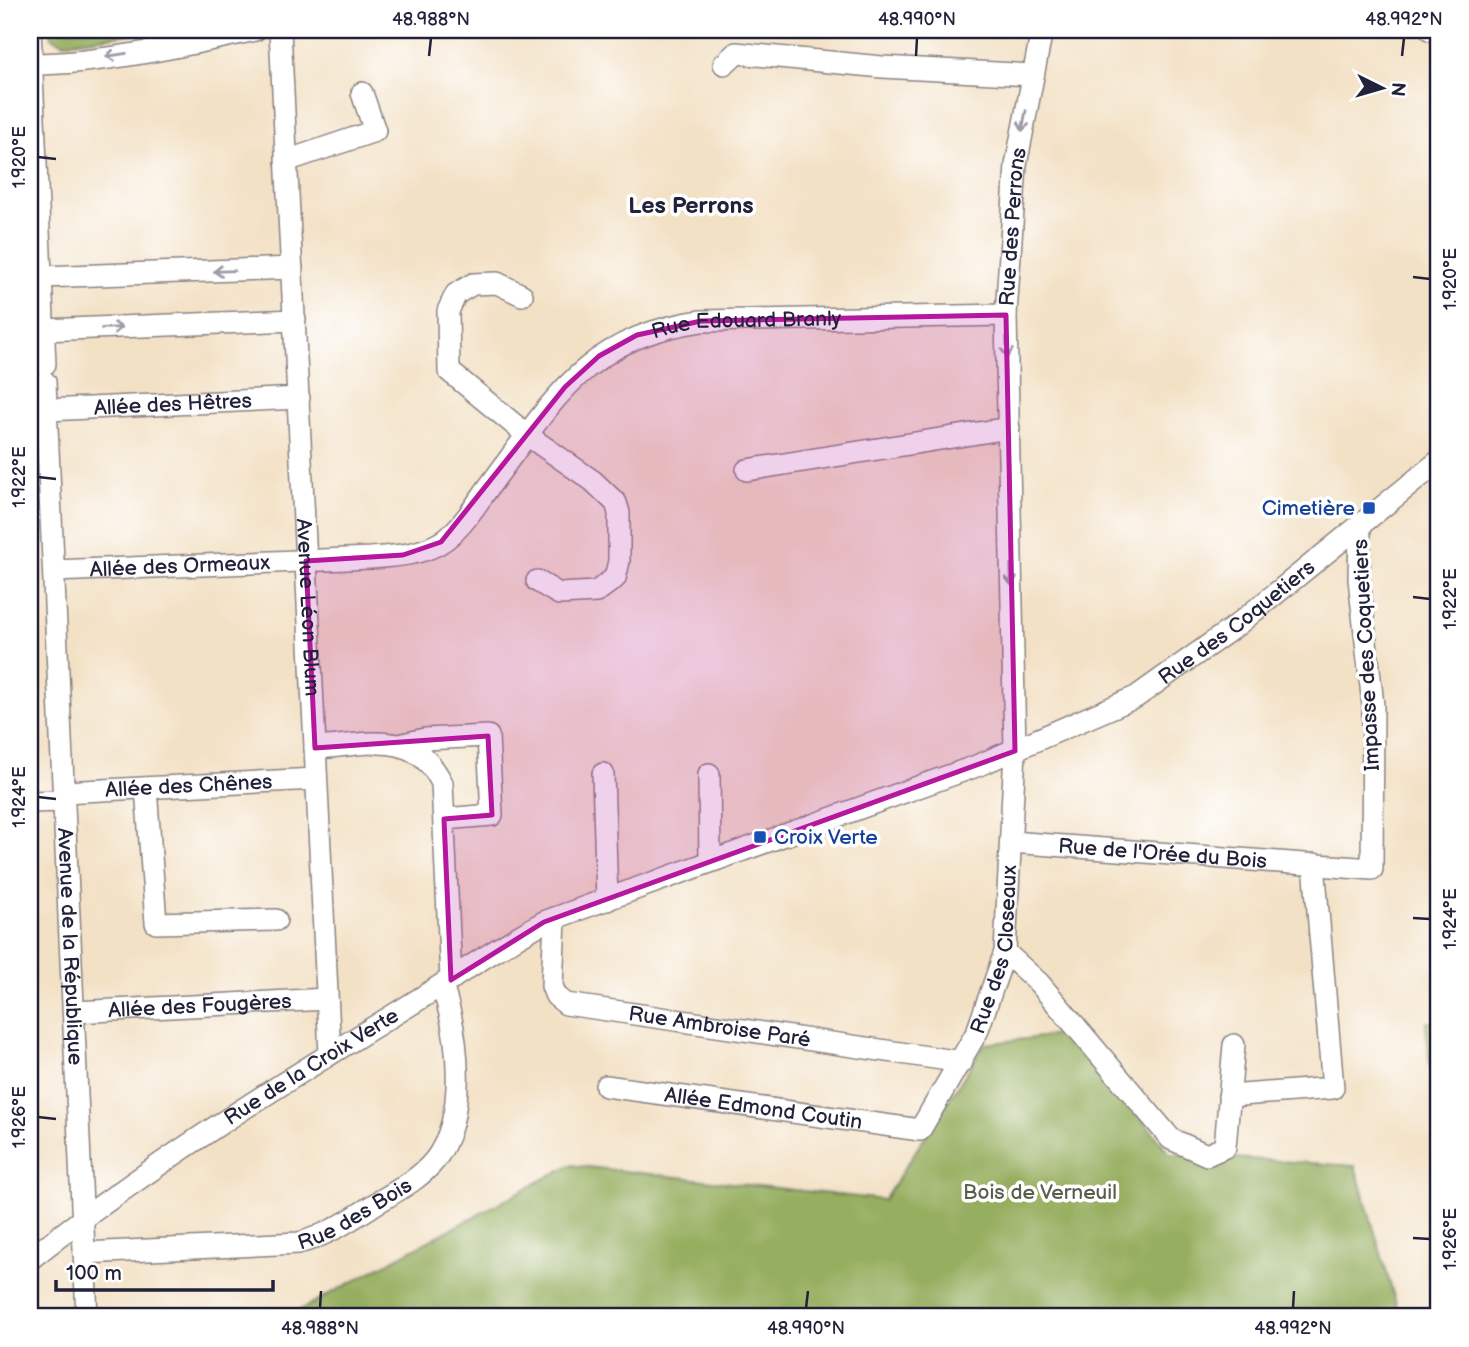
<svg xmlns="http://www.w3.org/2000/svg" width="1469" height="1347" font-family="'Balsamiq Sans',sans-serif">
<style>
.green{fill:#beca6b;stroke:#707653;stroke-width:2}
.forest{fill:#96ae5f;stroke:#5c684d;stroke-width:2}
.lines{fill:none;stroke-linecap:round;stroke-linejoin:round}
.minor-casing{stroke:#8a8280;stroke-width:24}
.minor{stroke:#fff;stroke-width:21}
.oneway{stroke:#9c9ca7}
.marked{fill:#b5179e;fill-opacity:0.2;stroke:#b5179e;stroke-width:5;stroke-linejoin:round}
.ticks{fill:none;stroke:#22223b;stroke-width:2.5}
.transit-dot{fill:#1a4fb4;stroke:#fff;stroke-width:2.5}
.labels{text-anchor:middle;stroke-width:7;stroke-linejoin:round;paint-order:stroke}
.street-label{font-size:21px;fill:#22223b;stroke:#fff}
.transit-label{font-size:21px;fill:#164399;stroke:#fff;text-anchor:end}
.park-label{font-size:21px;fill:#595d4c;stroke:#fff}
.neighbourhood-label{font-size:23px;font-weight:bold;fill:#22223b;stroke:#fff}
.neatline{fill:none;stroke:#22223b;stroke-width:2.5}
.ticks-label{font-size:18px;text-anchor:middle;fill:#22223b}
</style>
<rect width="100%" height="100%" fill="#fff"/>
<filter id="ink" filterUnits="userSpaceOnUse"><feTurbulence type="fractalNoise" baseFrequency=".0143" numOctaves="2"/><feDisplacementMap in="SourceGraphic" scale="14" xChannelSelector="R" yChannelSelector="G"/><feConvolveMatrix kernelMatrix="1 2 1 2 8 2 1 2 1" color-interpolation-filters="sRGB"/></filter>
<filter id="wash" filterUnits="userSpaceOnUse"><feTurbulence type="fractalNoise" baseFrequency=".00686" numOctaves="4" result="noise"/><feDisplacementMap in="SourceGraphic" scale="28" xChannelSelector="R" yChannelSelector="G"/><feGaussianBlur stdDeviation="1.57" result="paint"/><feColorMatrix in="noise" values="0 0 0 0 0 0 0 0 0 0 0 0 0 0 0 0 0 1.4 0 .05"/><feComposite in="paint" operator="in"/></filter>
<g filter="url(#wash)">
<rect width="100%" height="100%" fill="#f3e1c5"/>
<path class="green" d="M1439,1022V1104H1434L1426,1023Z"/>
<path class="forest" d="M49,30H158L64,43L52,38Z
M1073,1033L1170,1154L1355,1166L1400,1317H287L570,1165L884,1200L985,1044Z"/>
</g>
<g filter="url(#ink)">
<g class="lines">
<g class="minor-casing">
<g id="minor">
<path d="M30,30L45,364"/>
<path id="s1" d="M280,30L330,1054"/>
<path d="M1431,30L1439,31"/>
<path d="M32,64C100,64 188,45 255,30"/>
<path d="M724,64L736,53L882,67L1033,75"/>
<path d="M286,161L375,131L362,93"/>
<path d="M42,277L292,268"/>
<path d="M522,295L497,283L473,284L456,294L448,311L449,371L527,435L593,481L616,503L619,513V561L615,578L596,592L559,594L537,581"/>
<path d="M43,330L295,320"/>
<path id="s2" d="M45,382L87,1317"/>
<path id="s3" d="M47,410L299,398"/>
<path d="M747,470L1009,428"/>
<path id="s4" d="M54,571L371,558C394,556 418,555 438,544C461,531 476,504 491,484C554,399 587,337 701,321L1006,315"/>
<path d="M403,744L425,739L488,736L492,815L444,819"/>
<path d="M315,748C368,745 414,727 442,783L451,980"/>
<path d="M603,774L607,900"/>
<path d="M709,774L710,861"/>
<path d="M146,788L156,923L276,920"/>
<path id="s5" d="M63,792L316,779"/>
<path d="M30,802L63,801"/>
<path id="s6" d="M1011,842L1372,869L1373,705L1359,579L1360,525"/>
<path id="s7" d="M555,918L552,986L556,996L566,1004L962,1062"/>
<path d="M1005,952L1039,983L1171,1139L1207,1155L1225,1147L1234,1045"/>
<path id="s8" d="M74,1012L327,999"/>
<path id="s9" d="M606,1086L920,1130L977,1032L1005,952L1015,751L1006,315L1016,165L1042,30"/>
<path d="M1229,1096L1333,1088L1314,864"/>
<path id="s10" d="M84,1253L299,1243C328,1235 350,1220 375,1204C395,1192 420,1179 435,1160C468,1116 459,1035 442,986"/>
<path id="s11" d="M30,1259C146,1168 274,1088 400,1011C448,982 494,949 544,922L979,765L1136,697L1237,625L1439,461"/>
</g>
</g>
<use href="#minor" class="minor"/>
</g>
<defs><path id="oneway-shaft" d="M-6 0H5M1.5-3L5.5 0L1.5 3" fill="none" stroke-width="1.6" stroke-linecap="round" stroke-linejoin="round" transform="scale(1.75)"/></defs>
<g class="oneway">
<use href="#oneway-shaft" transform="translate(116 55) rotate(171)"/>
<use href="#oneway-shaft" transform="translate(1024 121) rotate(101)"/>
<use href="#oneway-shaft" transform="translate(224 271) rotate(178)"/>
<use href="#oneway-shaft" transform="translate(112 328) rotate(-2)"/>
<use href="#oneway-shaft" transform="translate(1007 347) rotate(88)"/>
<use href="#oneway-shaft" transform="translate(1011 575) rotate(89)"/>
</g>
</g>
<path class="marked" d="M1006,315L1015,751L544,922L451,980L444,819L492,815L488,736L315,748L306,561L403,555L441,542L565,387L599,356L637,335L701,321Z"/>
<path class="ticks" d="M429,56L431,38M916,56L917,38M1402,56L1404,38M38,157L56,159M1413,277L1430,279M38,477L56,479M1413,597L1430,599M38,797L56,799M1413,918L1430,919M38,1117L56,1119M1413,1238L1430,1239M320,1308L321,1291M806,1308L808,1291M1293,1308L1294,1291"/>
<g class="transit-dot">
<rect x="1362" y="501" width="14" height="14" rx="3.5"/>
<rect x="753" y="830" width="14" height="14" rx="3.5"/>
</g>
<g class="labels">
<g class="street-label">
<text dy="7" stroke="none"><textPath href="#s9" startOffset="1241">Rue des Perrons</textPath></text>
<text dy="7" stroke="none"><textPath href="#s4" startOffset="788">Rue Edouard Branly</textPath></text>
<text dy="7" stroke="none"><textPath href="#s3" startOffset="126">Allée des Hêtres</textPath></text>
<text dy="7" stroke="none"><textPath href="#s4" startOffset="126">Allée des Ormeaux</textPath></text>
<text dy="7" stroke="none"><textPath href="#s1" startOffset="578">Avenue Léon Blum</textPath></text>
<text dy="7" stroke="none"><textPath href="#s11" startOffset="1374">Rue des Coquetiers</textPath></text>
<text transform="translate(1366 655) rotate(-93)" y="7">Impasse des Coquetiers</text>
<text dy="7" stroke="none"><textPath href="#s5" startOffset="126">Allée des Chênes</textPath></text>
<text dy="7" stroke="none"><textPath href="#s6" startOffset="152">Rue de l'Orée du Bois</textPath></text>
<text dy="7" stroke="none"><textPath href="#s2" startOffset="565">Avenue de la République</textPath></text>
<text dy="7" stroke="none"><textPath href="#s9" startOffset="516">Rue des Closeaux</textPath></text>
<text dy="7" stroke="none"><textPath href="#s8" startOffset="126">Allée des Fougères</textPath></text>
<text dy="7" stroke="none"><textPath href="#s7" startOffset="247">Rue Ambroise Paré</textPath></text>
<text dy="7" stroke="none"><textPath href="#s11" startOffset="341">Rue de la Croix Verte</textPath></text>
<text dy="7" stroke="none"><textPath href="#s9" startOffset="159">Allée Edmond Coutin</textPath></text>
<text dy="7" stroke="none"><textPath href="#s10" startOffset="278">Rue des Bois</textPath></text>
</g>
<g class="transit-label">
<text x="1355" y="515">Cimetière</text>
<text x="774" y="844" text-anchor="start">Croix Verte</text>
</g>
<g class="park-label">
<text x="1040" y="1199">Bois de Verneuil</text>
</g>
<g class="neighbourhood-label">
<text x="691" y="213">Les Perrons</text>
</g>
</g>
<rect width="1469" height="1347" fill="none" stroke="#fff" stroke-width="77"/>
<g transform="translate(1382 88) rotate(95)" stroke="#ffffff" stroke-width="5" paint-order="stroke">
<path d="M0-5L12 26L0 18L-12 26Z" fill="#22223b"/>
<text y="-10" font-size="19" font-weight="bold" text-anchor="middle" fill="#22223b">N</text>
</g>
<path d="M56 1280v10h217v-10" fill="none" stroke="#22223b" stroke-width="3.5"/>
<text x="66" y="1280" font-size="21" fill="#22223b" stroke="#ffffff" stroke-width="5" paint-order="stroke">100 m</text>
<rect x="38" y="38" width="1392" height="1270" class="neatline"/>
<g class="ticks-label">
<text x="431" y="25">48.988°N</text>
<text x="917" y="25">48.990°N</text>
<text x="1404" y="25">48.992°N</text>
<text transform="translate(19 157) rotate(-90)" y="6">1.920°E</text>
<text transform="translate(1450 279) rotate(-90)" y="6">1.920°E</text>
<text transform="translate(19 477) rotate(-90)" y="6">1.922°E</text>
<text transform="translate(1450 599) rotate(-90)" y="6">1.922°E</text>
<text transform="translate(19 797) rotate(-90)" y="6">1.924°E</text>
<text transform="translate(1450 919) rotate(-90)" y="6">1.924°E</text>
<text transform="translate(19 1117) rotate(-90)" y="6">1.926°E</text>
<text transform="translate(1450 1239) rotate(-90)" y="6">1.926°E</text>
<text x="320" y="1334">48.988°N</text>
<text x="806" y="1334">48.990°N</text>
<text x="1293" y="1334">48.992°N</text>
</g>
</svg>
